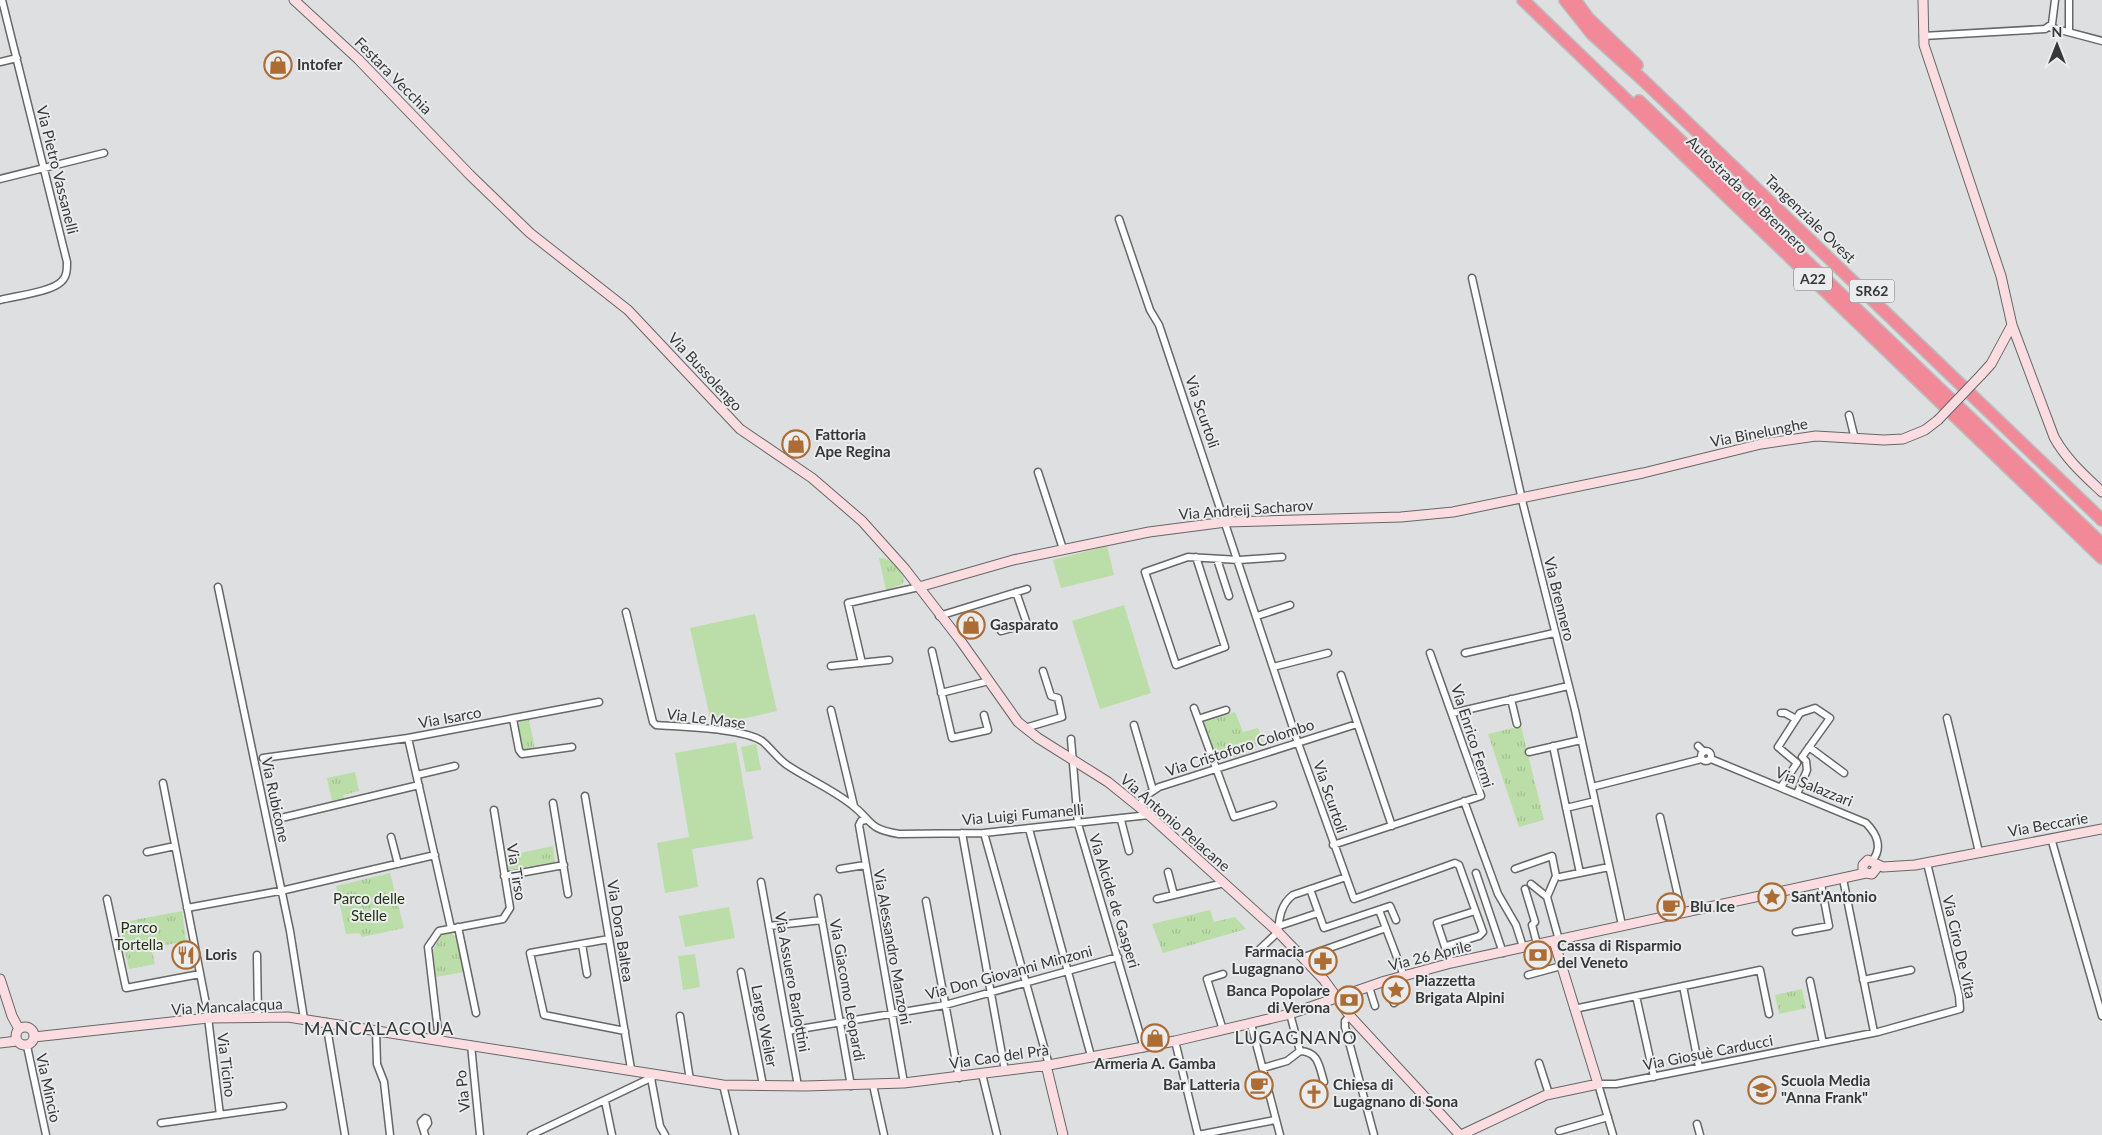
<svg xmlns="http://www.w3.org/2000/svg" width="2102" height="1135" font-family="Lato,sans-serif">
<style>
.grass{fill:#bbdda8}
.park{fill:url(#park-tufts)}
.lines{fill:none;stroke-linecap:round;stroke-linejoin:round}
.street-casing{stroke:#666768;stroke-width:9}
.secondary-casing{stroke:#666768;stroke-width:11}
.highway-casing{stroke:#bbb;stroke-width:14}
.street{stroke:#fff;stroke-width:6}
.secondary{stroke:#fbdce0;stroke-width:9}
.highway{stroke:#f28999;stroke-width:11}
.secondary-bridge-casing{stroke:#666768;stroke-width:11;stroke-linecap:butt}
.secondary-bridge{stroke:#fbdce0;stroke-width:9}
.labels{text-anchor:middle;stroke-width:4;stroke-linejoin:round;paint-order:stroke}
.shield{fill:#ebeced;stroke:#6d6e6e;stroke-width:1}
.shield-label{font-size:14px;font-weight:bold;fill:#373838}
.poi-label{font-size:15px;font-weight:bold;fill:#373838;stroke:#ebeced;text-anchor:start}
.street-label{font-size:15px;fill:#373838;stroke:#ebeced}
.park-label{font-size:15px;fill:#1b310a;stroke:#ebeced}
.quarter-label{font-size:18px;letter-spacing:1px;fill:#373838;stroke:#ebeced}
</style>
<defs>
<pattern id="park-tufts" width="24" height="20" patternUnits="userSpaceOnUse" patternTransform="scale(1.25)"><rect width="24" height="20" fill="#bbdda8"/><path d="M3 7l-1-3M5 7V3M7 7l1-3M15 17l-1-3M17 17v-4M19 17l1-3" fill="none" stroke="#a1be91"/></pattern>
</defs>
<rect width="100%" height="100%" fill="#dedfe0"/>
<path class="grass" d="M1107,546L1114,575L1061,588L1053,560Z
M1124,605L1151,693L1100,709L1072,621Z
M755,614L777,711L712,726L690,628Z
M736,742L753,839L692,849L698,887L665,893L657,843L689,837L675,753Z
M756,744L761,770L746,772L741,747Z
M729,907L735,938L685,947L679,916Z
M695,954L700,987L683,990L678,956Z"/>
<path class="park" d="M879,558C892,558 897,566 904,576L903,584L886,590Z
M1235,712L1243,732L1258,728L1264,744L1244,749L1246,754L1219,761L1214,755L1204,722Z
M529,719L535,749L526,751L523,749L518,725L521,721Z
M1521,726L1544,820L1519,827L1488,734Z
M355,772L359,791L343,795L344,799L332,801L327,778Z
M553,846L555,862L508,870L505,856Z
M390,873L404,928L362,937L359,933L346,934L336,886Z
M1210,910L1214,922L1235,917L1246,929L1163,953L1152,924Z
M182,911L186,941L151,948L155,964L129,969L119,923Z
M450,932L457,938L464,972L436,977L433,950L442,934Z
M1802,989L1806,1008L1779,1014L1775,995Z"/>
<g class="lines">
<g class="street-casing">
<path id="street" d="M2049,27L2102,41
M2069,32V0
M1923,36L2045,29L2052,24L2055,0
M0,62L17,58
M0,179L104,153
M1119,219L1150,310L1159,325L1298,743L1354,899L1455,863L1459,865L1483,932L1479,936L1446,946L1451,963
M1472,278L1523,504L1575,710L1622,925
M0,300C15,296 52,292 62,281C67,276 67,269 67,262L2,0
M1849,415L1855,439
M1038,472L1063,549
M1196,557L1225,647L1176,665L1145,572L1188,557L1239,560L1282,557
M1217,559L1229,596
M218,587L290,931L304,1019
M626,612L653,722L656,725C680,727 743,728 762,741C771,748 777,758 787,765C808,779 832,789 852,805C873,821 867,829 899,834L984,833L1149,815
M939,616L1027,589
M1257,616L1290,605
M1001,631L1027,624L1016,592
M932,651L952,738L988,730L984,715
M1465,653L1554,633
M862,663L848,603L919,587
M831,666L889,660
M1273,667L1328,653
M1341,675L1392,826
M941,693L989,681
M1511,699L1517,724
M1194,708L1234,817L1273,805
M831,710L854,806
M1453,713L1568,686
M1781,713H1785L1796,719
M1947,718L1979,852
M513,719L519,750L522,754L572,747
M1198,719L1226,710
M1134,725L1153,790
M1025,728L1062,717L1058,698L1051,696L1043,671
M1071,739L1078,824L1144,1048
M1553,746L1580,873
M1698,746L1704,752
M1809,747L1844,773
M1701 756a5 5 0 1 1 10 0a5 5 0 1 1-10 0Z
M1529,752L1581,740
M263,758L408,738
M1711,759L1866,823C1877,834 1883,848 1872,861
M417,775L455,766
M163,783L207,1009L220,1115
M1592,787L1702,759
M1781,787L1797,763L1778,747L1800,713L1815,708L1830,718L1802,757L1806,761L1807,770L1797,794
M585,796L631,1069
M1464,801L1498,894L1516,925L1523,947
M553,803L568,894
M1138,807L1147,795L1159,787L1357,724
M1566,808L1595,801
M1660,817L1682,913
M277,819L419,785
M866,820L861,821L859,825L904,1083
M1121,820L1129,851
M1029,829L1091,1056
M962,833L1005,1071
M984,833L1049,1065
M391,837L398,864
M2051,838L2102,1016
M1333,845L1481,796L1430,653
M147,852L175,846
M840,869L865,865
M1515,869L1552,856L1556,876L1547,897L1559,940
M1168,872L1174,895
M1476,873L1503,953
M504,876L564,865
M1560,877L1609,867
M1843,879L1874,1032
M761,882L798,1086
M1531,884L1547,897
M1310,889L1324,928L1390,906L1396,920
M1525,889L1535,922L1532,925L1537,944
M818,898L851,1086
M107,899L126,988L200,974
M1157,899L1224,883
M926,901L959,1078
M187,908L285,890L435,855
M1379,910L1404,976
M769,926L822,920
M1279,926L1318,913
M458,927L476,1013
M451,928L408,738L599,702
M1796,932L1829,926L1821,884
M609,939L530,953L544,1015L625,1031
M582,944L587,974
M1445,947L1437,923L1475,911
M1260,949L1278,932C1279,918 1281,904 1293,895L1346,877
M257,955L258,1017
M1304,957L1386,928
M741,972L763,1085
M1528,975L1561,966
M1863,980L1911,970
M1385,981L1394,1003L1403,996L1397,978
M1810,981L1823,1043
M1683,986L1699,1067
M1369,987L1375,1006
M1636,996L1654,1077
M1574,1009L1760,970L1769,1014
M680,1016L690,1080
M1350,1016L1345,1021V1027L1374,1135
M326,1022L345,1135
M1251,1024L1280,1135
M1223,1030L1207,979L1223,974
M376,1031L377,1064L384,1082L390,1135
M788,1031L945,1005L1118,957
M439,1040L428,947L439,931L503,919L510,908L494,810
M1175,1041L1198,1135
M471,1045L480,1135
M27,1046L46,1135
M1300,1051C1319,1052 1319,1066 1324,1082
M1539,1063L1549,1094
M1263,1068L1287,1061L1300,1051L1290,1014
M982,1074L997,1135
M651,1078L660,1126L665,1135
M723,1085L735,1135
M873,1085L884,1135
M605,1101L612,1135
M161,1123L283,1106
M1697,1124L1700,1135
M424,1129L428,1123L427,1119L425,1118L421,1122L425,1135
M1559,1131L1608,1117
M531,1135L657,1075
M1198,1135L1275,1120
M1613,1135L1598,1084H1616L1878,1032L1960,1009L1959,996L1927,863"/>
</g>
<g class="secondary-casing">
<path id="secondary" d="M294,0L358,59L470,175L530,233L628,310L740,429L812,478L862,521L905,569L960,640L1018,722L1038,738L1108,782L1149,815L1278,932L1324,980L1350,1016L1460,1135
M1923,0L1924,45L2001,276L2012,325L2054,437C2066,459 2083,474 2102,492
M1981,375L1991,364L2012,325
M919,587L1013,560L1149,532L1226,522L1401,517L1453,512L1643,473L1761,444L1816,436L1884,440L1903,439L1925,430L1938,420
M1876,864V869L1872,874L1866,873L1863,870V865L1868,860L1883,867L1915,865L2102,829
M0,979L12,1016L19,1029
M16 1036a9 9 0 1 1 18 0a9 9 0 1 1-18 0Z
M34,1037L208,1018L288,1017L723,1085L805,1086L904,1083L1049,1065L1175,1041L1290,1014L1385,981L1451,963L1866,873
M0,1043L17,1041
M1046,1065L1063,1135
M1461,1135L1546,1095L1598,1084L1554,941"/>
</g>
<g class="highway-casing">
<path id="highway" d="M1523,0L2102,558
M1565,0L1592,34L1643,80L2102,520
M1575,0L1588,18L1637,65
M1639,101L2102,544"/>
</g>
<use href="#street" class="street"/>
<use href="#secondary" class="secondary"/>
<use href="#highway" class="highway"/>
<g class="secondary-bridge-casing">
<path id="secondary-bridge" d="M1938,420L1981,375"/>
</g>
<use href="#secondary-bridge" class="secondary-bridge"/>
</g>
<defs>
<g id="shop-ring" transform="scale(1.4375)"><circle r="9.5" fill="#ebeced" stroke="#ac6c34" stroke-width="1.5"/><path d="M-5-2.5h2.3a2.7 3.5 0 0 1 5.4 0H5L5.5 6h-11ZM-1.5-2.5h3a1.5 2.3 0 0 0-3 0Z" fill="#ac6c34"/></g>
<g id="sight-ring" transform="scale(1.4375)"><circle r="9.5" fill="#ebeced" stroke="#ac6c34" stroke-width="1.5"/><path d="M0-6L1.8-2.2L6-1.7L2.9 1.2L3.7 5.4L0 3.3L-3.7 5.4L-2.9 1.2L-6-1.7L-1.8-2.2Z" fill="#ac6c34"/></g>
<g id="cafe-ring" transform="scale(1.4375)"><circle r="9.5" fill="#ebeced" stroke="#ac6c34" stroke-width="1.5"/><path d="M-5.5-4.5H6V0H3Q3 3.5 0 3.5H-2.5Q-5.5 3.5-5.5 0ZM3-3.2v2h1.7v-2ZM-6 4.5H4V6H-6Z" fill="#ac6c34"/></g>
<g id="restaurant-ring" transform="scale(1.4375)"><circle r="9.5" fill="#ebeced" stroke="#ac6c34" stroke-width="1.5"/><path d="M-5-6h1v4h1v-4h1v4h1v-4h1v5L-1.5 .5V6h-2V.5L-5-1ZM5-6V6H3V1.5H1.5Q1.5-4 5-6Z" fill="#ac6c34"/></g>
<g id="bank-ring" transform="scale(1.4375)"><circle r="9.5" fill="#ebeced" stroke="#ac6c34" stroke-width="1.5"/><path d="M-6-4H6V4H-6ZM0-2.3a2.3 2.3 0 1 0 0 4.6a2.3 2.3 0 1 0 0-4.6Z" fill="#ac6c34"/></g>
<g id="pharmacy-ring" transform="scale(1.4375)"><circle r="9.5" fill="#ebeced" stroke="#ac6c34" stroke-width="1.5"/><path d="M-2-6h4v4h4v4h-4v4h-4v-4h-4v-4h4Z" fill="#ac6c34"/></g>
<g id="school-ring" transform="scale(1.4375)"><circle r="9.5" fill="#ebeced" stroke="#ac6c34" stroke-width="1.5"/><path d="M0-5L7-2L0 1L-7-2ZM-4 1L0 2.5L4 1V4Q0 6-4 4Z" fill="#ac6c34"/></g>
<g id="church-ring" transform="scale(1.4375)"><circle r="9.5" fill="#ebeced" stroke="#ac6c34" stroke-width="1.5"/><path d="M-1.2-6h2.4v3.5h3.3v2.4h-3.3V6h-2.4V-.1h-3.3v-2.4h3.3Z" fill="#ac6c34"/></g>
</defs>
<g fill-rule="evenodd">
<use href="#shop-ring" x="278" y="65"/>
<use href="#shop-ring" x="796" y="444"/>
<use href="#shop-ring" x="971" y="625"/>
<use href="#sight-ring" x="1772" y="897"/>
<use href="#cafe-ring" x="1671" y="907"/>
<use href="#restaurant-ring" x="186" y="955"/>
<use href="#bank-ring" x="1538" y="955"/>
<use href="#pharmacy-ring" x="1323" y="961"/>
<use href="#sight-ring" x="1396" y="990"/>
<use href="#bank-ring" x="1349" y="1000"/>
<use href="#shop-ring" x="1155" y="1038"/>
<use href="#cafe-ring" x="1259" y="1085"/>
<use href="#school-ring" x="1762" y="1090"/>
<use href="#church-ring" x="1314" y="1094"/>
</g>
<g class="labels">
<g class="shield">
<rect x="1794" y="267.5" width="38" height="23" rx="4"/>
<rect x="1849.5" y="279.5" width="45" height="23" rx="4"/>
</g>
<g class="shield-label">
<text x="1813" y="284">A22</text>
<text x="1872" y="296">SR62</text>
</g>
<g class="poi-label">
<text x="297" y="70">Intofer</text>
<text x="815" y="440">Fattoria<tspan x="815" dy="17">Ape Regina</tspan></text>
<text x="990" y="630">Gasparato</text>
<text x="1791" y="902">Sant'Antonio</text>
<text x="1690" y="912">Blu Ice</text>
<text x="1557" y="951">Cassa di Risparmio<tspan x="1557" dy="17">del Veneto</tspan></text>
<text x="1304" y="957" text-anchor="end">Farmacia<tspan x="1304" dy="17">Lugagnano</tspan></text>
<text x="205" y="960">Loris</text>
<text x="1415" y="986">Piazzetta<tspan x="1415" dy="17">Brigata Alpini</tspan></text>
<text x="1330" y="996" text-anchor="end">Banca Popolare<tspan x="1330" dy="17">di Verona</tspan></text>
<text x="1155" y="1069" text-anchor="middle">Armeria A. Gamba</text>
<text x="1781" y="1086">Scuola Media<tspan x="1781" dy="17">"Anna Frank"</tspan></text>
<text x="1240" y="1090" text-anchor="end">Bar Latteria</text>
<text x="1333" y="1090">Chiesa di<tspan x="1333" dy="17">Lugagnano di Sona</tspan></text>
</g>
<g class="street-label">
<text transform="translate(393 76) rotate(45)" y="5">Festara Vecchia</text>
<text transform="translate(57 170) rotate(76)" y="5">Via Pietro Vassanelli</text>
<text transform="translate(1747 195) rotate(44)" y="5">Autostrada del Brennero</text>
<text transform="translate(1810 219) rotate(44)" y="5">Tangenziale Ovest</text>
<text transform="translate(705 372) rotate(47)" y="5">Via Bussolengo</text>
<text transform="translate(1202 412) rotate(71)" y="5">Via Scurtoli</text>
<text transform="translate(1759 433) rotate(-11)" y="5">Via Binelunghe</text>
<text transform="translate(1246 510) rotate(-4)" y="5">Via Andreij Sacharov</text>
<text transform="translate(1559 599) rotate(76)" y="5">Via Brennero</text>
<text transform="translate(450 718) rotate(-10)" y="5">Via Isarco</text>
<text transform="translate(706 719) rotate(7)" y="5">Via Le Mase</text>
<text transform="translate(1472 736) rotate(72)" y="5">Via Enrico Fermi</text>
<text transform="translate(1240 748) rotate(-18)" y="5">Via Cristoforo Colombo</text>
<text transform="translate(1814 787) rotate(22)" y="5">Via Salazzari</text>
<text transform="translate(1330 797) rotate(71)" y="5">Via Scurtoli</text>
<text transform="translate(275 800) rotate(78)" y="5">Via Rubicone</text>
<text transform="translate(1023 815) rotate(-5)" y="5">Via Luigi Fumanelli</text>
<text transform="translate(1175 823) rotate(41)" y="5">Via Antonio Pelacane</text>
<text transform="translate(2048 825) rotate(-10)" y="5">Via Beccarie</text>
<text transform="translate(516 872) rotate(81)" y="5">Via Tirso</text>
<text transform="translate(1114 901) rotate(73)" y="5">Via Alcide de Gasperi</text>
<text transform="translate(620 931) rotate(81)" y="5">Via Dora Baltea</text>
<text transform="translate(892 947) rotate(80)" y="5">Via Alessandro Manzoni</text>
<text transform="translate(1959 947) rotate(77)" y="5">Via Ciro De Vita</text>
<text transform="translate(1430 956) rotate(-14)" y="5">Via 26 Aprile</text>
<text transform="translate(1009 973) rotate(-15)" y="5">Via Don Giovanni Minzoni</text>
<text transform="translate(792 982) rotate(80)" y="5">Via Assuero Barlottini</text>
<text transform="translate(847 990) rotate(80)" y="5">Via Giacomo Leopardi</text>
<text transform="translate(227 1007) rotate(-3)" y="5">Via Mancalacqua</text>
<text transform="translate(764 1026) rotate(79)" y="5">Largo Weiler</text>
<text transform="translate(1708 1053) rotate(-11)" y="5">Via Giosuè Carducci</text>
<text transform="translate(999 1057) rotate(-8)" y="5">Via Cao del Prà</text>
<text transform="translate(226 1065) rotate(83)" y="5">Via Ticino</text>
<text transform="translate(48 1088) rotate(78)" y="5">Via Mincio</text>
<text transform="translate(463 1091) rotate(-96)" y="5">Via Po</text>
</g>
<g class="park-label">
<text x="369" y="904">Parco delle<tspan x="369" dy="17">Stelle</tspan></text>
<text x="139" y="933">Parco<tspan x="139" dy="17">Tortella</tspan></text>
</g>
<g class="quarter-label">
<text x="379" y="1035">MANCALACQUA</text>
<text x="1296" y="1044">LUGAGNANO</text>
</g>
</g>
<g transform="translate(2057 45)" stroke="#ebeced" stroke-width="4" paint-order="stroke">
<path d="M0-4L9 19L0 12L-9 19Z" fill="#373838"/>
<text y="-8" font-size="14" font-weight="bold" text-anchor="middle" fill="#373838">N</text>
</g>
</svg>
